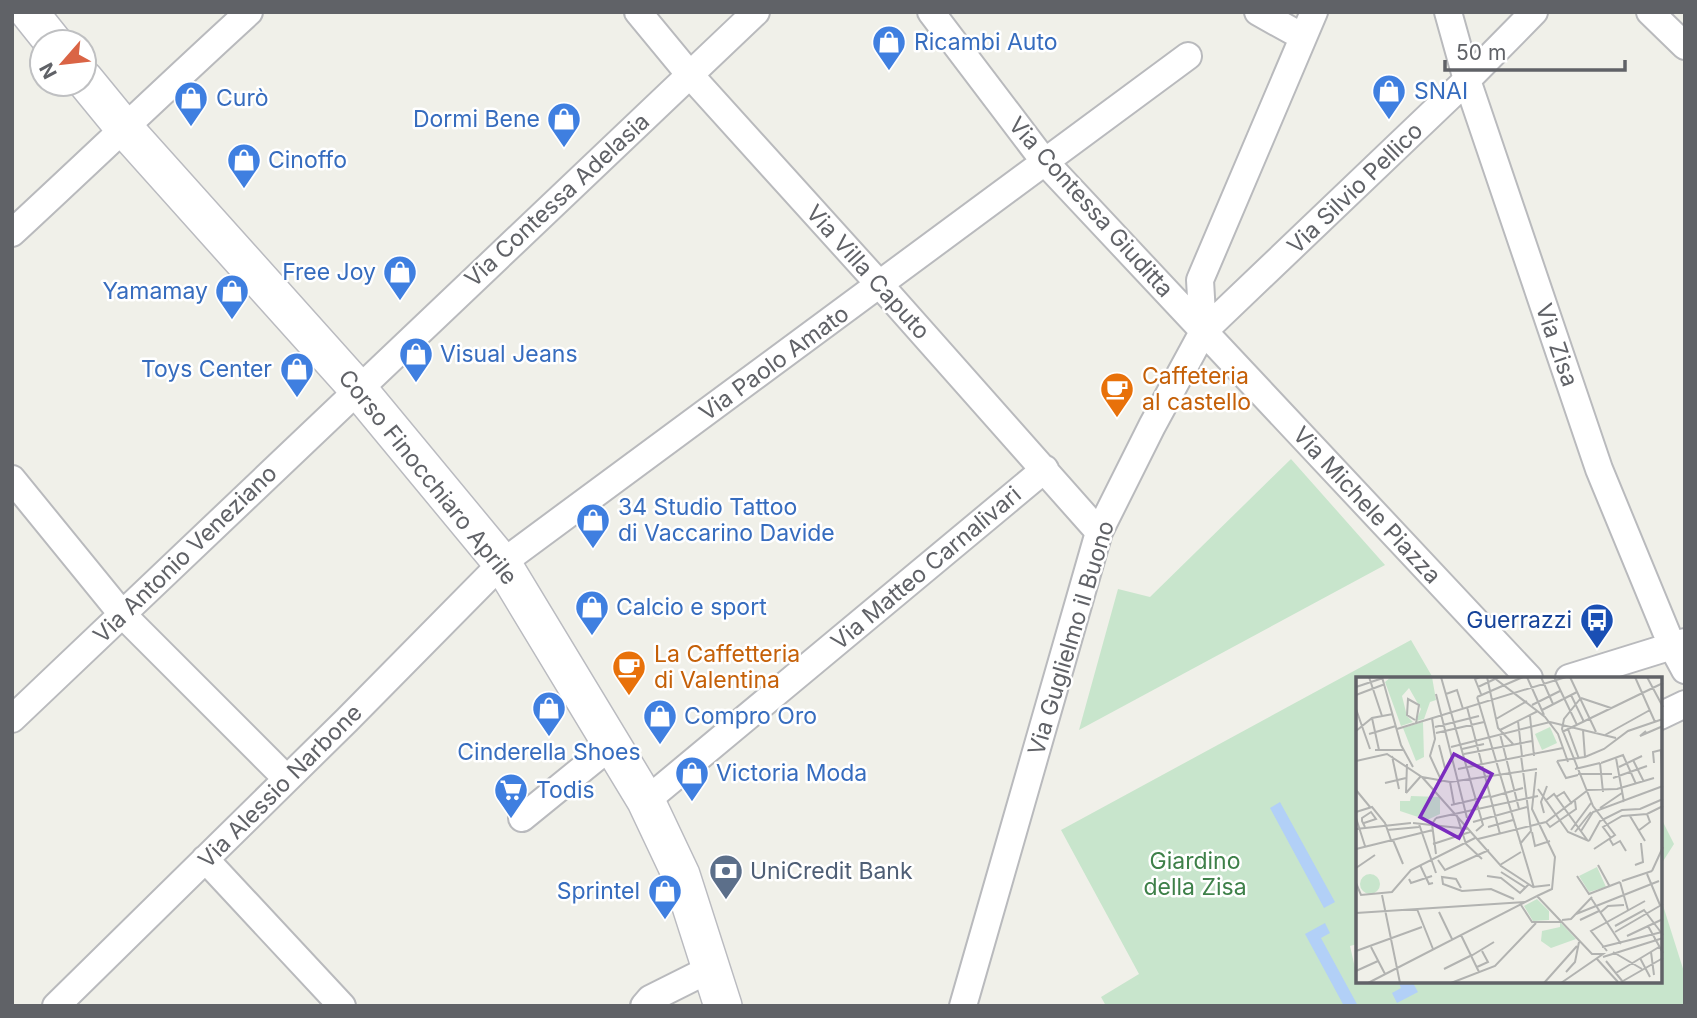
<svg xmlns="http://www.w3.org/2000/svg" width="1697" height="1018" font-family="Inter,sans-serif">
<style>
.green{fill:#c8e5cc}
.water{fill:#b2d0f7}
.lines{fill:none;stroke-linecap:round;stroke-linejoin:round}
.street-casing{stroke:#b9babd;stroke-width:30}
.secondary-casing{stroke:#babbc0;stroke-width:40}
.street{stroke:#fff;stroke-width:26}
.secondary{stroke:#fff;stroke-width:37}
.labels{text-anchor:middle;stroke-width:5;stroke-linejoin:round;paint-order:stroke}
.shop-label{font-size:23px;fill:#366cbe;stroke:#fff;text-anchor:start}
.street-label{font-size:23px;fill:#606267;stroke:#fff}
.food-label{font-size:23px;fill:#c56008;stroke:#fff;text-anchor:start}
.transit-label{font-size:23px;fill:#164399;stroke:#fff;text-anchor:end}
.park-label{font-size:23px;fill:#3e8049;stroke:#fff}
.service-label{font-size:23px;fill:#4e5e75;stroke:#fff;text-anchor:start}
.inset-road{fill:none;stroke:#b2b3b1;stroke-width:2}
.view{fill:#7b2cbf;fill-opacity:0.15;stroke:#7b2cbf;stroke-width:3.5}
.inset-edge{fill:none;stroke:#606267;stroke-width:3.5}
</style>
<rect width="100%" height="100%" fill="#f0f0e9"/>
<path class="green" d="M1291,459L1385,565L1079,730L1118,589L1150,597Z
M1411,640L1433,678H1358L1357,944L1350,946L1358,981L1360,984L1366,981H1660V896L1685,975V1006H1106L1101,997L1139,974L1061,830Z
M1660,816L1674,844L1660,866Z"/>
<path class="water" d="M1280,802L1335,902L1324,908L1270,808Z
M1325,923L1330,933L1321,938L1358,1006H1344L1305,934Z
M1398,981H1412L1418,992L1397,1003L1392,993L1401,988Z"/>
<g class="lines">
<g class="street-casing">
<path id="street" d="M638,12L690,75L880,285L1099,532
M931,12L1044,161L1529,678
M1258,12L1303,37
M1448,12L1467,80L1599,469L1672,646L1685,670
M1650,12L1685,46
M12,233C91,160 169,85 249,12
M1203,332L1467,80L1534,12
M12,479L122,614L287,779
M1569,678L1685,642
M1660,716L1685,704
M12,719L756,12
M646,801L1045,469
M522,818L613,744
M205,859L342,1006
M56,1006L347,720L502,563L1188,56
M644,1006L650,999L712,968
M963,1006L1099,532L1152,426L1203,332L1200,280L1314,12"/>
</g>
<g class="secondary-casing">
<path id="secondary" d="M29,12L53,42
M84,79L125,129L358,389L502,563L646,801L681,875L723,1006"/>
</g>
<use href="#street" class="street"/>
<use href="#secondary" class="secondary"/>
</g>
<defs>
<g id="shop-pin" transform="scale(1.75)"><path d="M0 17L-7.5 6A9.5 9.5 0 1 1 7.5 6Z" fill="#3f7fe0" stroke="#fff"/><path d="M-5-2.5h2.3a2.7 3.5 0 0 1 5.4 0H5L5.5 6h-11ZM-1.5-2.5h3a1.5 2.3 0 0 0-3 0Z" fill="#fff"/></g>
<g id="cafe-pin" transform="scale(1.75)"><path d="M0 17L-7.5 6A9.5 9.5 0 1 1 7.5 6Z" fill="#e8710a" stroke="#fff"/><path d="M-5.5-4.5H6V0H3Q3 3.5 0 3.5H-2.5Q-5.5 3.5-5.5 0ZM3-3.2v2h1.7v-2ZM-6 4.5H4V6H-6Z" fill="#fff"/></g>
<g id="bus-pin" transform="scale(1.75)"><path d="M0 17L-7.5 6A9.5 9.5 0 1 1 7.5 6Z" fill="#1a4fb4" stroke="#fff"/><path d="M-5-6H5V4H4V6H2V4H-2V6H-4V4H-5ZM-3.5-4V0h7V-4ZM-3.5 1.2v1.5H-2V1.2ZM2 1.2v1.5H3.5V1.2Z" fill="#fff"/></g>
<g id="supermarket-pin" transform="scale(1.75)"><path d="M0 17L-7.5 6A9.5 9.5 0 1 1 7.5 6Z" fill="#3f7fe0" stroke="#fff"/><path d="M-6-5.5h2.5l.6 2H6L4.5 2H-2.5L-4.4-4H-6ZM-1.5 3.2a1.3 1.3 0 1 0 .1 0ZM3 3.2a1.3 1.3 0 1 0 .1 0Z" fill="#fff"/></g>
<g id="bank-pin" transform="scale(1.75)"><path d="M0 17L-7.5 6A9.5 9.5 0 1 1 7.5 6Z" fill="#5c6f8a" stroke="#fff"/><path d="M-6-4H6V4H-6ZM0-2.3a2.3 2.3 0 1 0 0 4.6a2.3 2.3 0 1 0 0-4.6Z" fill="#fff"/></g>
</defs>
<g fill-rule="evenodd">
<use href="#shop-pin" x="889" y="42"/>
<use href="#shop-pin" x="1389" y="91"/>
<use href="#shop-pin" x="191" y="98"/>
<use href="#shop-pin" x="564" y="119"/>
<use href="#shop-pin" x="244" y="160"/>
<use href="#shop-pin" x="400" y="272"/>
<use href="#shop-pin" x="232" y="291"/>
<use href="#shop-pin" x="416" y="354"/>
<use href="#shop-pin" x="297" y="369"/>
<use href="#cafe-pin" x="1117" y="389"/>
<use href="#shop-pin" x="593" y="520"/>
<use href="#shop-pin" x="592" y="607"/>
<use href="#bus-pin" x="1597" y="620"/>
<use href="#cafe-pin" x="629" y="667"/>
<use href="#shop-pin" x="549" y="708"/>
<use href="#shop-pin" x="660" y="716"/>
<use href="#shop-pin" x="692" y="773"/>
<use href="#supermarket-pin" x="511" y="790"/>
<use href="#bank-pin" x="726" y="871"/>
<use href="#shop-pin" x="665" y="891"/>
</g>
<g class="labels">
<g class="shop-label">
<text x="914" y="50">Ricambi Auto</text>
<text x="1414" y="99">SNAI</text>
<text x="216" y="106">Curò</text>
<text x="540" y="127" text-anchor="end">Dormi Bene</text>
<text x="268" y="168">Cinoffo</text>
<text x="376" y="280" text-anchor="end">Free Joy</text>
<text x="208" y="299" text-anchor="end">Yamamay</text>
<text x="440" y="362">Visual Jeans</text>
<text x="272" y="377" text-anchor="end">Toys Center</text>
<text x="618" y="515">34 Studio Tattoo<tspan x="618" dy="26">di Vaccarino Davide</tspan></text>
<text x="616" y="615">Calcio e sport</text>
<text x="684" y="724">Compro Oro</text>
<text x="549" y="760" text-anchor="middle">Cinderella Shoes</text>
<text x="716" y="781">Victoria Moda</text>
<text x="536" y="798">Todis</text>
<text x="640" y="899" text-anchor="end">Sprintel</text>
</g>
<g class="street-label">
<text transform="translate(1355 188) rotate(-44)" y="8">Via Silvio Pellico</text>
<text transform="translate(557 200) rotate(-43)" y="8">Via Contessa Adelasia</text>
<text transform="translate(1091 207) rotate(48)" y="8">Via Contessa Giuditta</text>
<text transform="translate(868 272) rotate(48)" y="8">Via Villa Caputo</text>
<text transform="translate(1557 345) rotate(71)" y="8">Via Zisa</text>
<text transform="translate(774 363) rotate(-36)" y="8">Via Paolo Amato</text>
<text transform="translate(428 477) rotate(51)" y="8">Corso Finocchiaro Aprile</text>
<text transform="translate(1367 505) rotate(47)" y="8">Via Michele Piazza</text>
<text transform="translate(185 554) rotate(-44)" y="8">Via Antonio Veneziano</text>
<text transform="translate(926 568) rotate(-40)" y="8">Via Matteo Carnalivari</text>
<text transform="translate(1071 638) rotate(-73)" y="8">Via Guglielmo il Buono</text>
<text transform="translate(280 786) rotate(-45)" y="8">Via Alessio Narbone</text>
</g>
<g class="food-label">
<text x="1142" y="384">Caffeteria<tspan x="1142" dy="26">al castello</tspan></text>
<text x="654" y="662">La Caffetteria<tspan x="654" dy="26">di Valentina</tspan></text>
</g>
<g class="transit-label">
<text x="1572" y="628">Guerrazzi</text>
</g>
<g class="park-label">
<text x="1195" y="869">Giardino<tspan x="1195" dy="26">della Zisa</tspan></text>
</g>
<g class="service-label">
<text x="750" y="879">UniCredit Bank</text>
</g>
</g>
<g transform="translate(1356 677)">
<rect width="306" height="306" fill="#f0f0e9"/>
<path d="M35,0H76L80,23L74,25L68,42L60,44L65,32L53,11L46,19L51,39L57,45L45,49L29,5ZM67,45L68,80L60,84L47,51ZM194,50L201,66L186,73L179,57ZM55,119L84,120V137L71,143L44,134V124H54ZM241,190L250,210L233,215L223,199ZM4 207a10 10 0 1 1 20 0a10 10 0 1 1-20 0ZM181,222L193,234V243L177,244L168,229ZM204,245L220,262L195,271L185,264L186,254L204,250Z" fill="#c8e5cc"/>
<path class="inset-road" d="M13,0L26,39M26,0L45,68L57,90M85,0L127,148L120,154M124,0L119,2L125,17M131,0L142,51L157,67M137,0L189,40L202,57L212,85M171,0L188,38M185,0L197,27M198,0L221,48M214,0L240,55M279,0L299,45M291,0L307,30M0,10L27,1M122,10L143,0M80,17L111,141M90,17L101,13L107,32M0,18L29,7M215,18L228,45M121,20L178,211M121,20L167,0M225,21L255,31M224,22L208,42L206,52L237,129L259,158L238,172M176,28L204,14M111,30L144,157M0,32L14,72M186,33L221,15M174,39L178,79M16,41L23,73M76,41L79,62L74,79L86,105M140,42L171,24M59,43L51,38L52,22L63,28L60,46M162,44L166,79M79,50L123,39M41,52L210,0M212,52L223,82M144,53L182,34M227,53L229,80M0,54L16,41L37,37M290,54L284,59L307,49M206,55L307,6M80,56L128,45M13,57L40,49M144,57L163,132M249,58L294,33M83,68L89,91M95,70L194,45L260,61M106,72L128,67M19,73H47M108,77L176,64M36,79L43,112M260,81L268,125M277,83L288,105M0,84L31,77L66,100L94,105L181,92M201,84L229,80L248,72L272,54L307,42M201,84L210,101L222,98M244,86L247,115M245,86L267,78L280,107M298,86L297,75L305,73L306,99M263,90L286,79M102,92L207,71M219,92L244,86M180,95L176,132L199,180L196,212L181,219M222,97H256M66,100L145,189L177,210L194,208M257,101L291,89M94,105L98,127M29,106L50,101M182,112L212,155L233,164M0,113L14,130M50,116L51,87M50,116L65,99M135,120L167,111M200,120L208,115L216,127M189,124L198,117L232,164M95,128L134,119M244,131L266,116M0,135L16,130L29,146L35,163M100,136L110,167L126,182M188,136L185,125L191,109M274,139L289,164M0,141L9,169M80,141L182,119M80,141L76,147L80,177M117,145L171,130M190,145L194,150L220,132L219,124M8,146L20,142L15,135L6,141V144L9,150M57,146L113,152M63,147L80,196M132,150L157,143M0,152L55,146M31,153L63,150M215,153L235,126M225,154L237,135L307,109M282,154L294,145L291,137M176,155L179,169L194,164M219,155L235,135M253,161L257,168L264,164L270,174M255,161L247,150L266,139L291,137L307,129M122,162L190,145L232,113L261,112L298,101M37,163L47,187M233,164L244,144L266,133L284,132L307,122M77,167L114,155M164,167L175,154L165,79M0,172L77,153M82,183L89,193L133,173M64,188L73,207L77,206M144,188L165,175M242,188L254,210M279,188L287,185L285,166M0,191L19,178M296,194L307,170M145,195L170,211M291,197L304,228M131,199L145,201L164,216L173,207M221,199L233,217L264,205M53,202L55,206L76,199M266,204L296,194M264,205L272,233M0,206L5,218L36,215L55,193L119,161M105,211L100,202L86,200L87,207L106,214L135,212L158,222M26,218L44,306M235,221L265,267M165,228L176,245H206M61,232L77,272M83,235L96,262M245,235L252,229L268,228M0,236L169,225M220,237L303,204M206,243L215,242L236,220M224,243L243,234M259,249L288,233L307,258M292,249L307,276M259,255L307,227M105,258L123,295M271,259L307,242M15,270L29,297M246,270L306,255M0,274L66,250M251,274L235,254L289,224M257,275L286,292M295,275L298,298M115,279L138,265M247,280L307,261M284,281L294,300M241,282L262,305M250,284L267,305M121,290L132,285L126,274M88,292L114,279M0,294L22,284M210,295L219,285L223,265M260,296L303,270M267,304L307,281M12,306L181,219L236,277H247L205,306M95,306L139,289L180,246M188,306L221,269"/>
<path class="view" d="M98,77L136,97L103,161L64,140Z"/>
<rect width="306" height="306" class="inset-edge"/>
</g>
<rect width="1697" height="1018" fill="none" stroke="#606267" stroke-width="28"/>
<g transform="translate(63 63) rotate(242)"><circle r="33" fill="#ffffff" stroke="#bfc0c2" stroke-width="2"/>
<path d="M0-5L12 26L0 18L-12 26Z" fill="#da6445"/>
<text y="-10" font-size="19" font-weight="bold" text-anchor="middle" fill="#606267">N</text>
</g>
<path d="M1445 60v10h180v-10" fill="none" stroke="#606267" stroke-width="3.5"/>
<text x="1456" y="60" font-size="21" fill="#606267" stroke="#ffffff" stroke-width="5" paint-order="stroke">50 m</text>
</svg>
